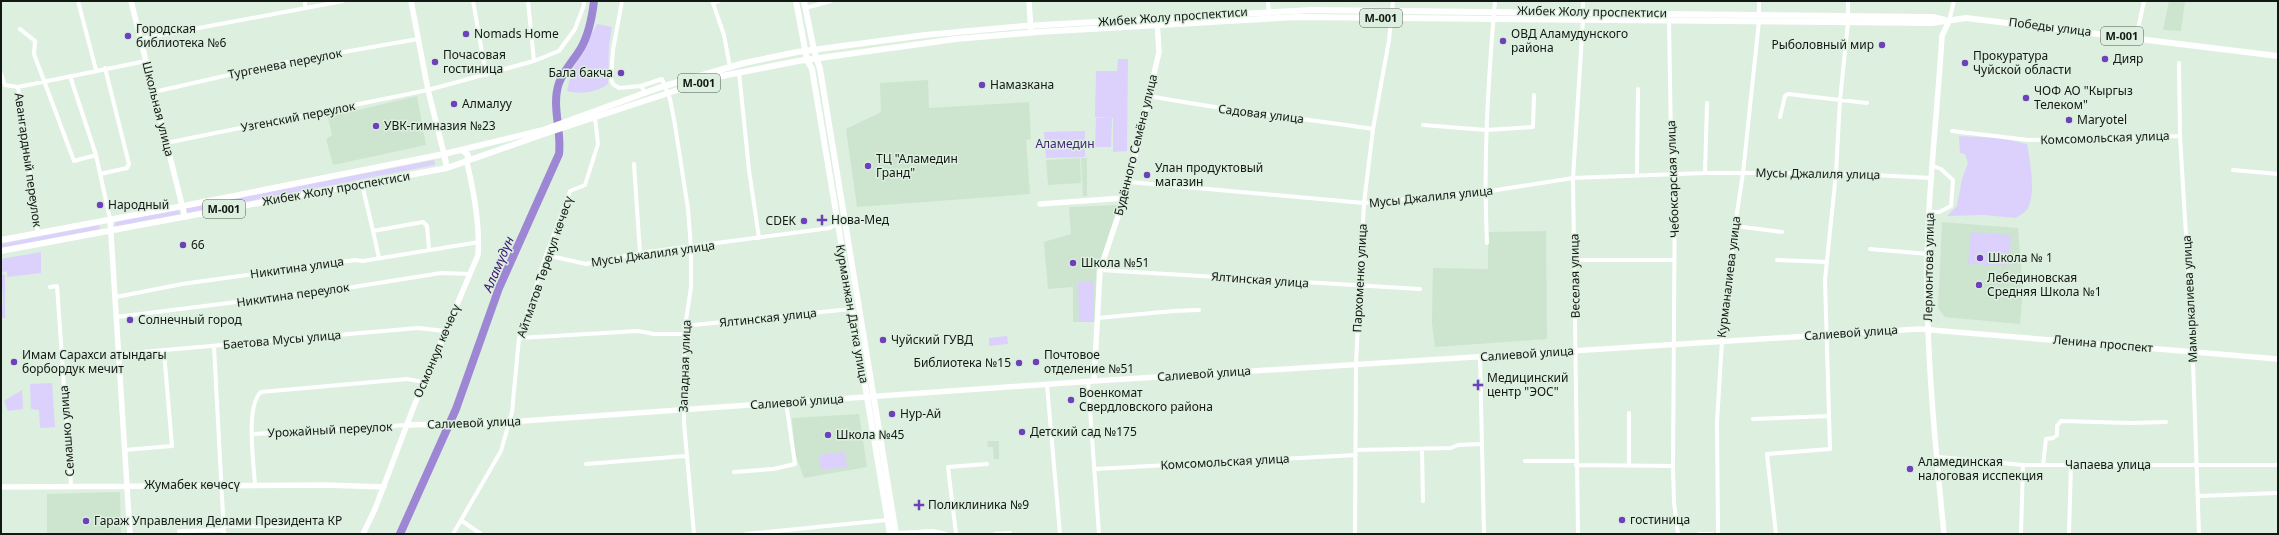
<svg xmlns="http://www.w3.org/2000/svg" width="2279" height="535" font-family="'Noto Sans',sans-serif">
<style>
.built{fill:#cde5cf}
.green{fill:#dbd1fc}
.lines{fill:none;stroke-linecap:round;stroke-linejoin:round}
.river{stroke:#9d87d5;stroke-width:8}
.street{stroke:#fff;stroke-width:4}
.secondary{stroke:#fff;stroke-width:5.5}
.primary{stroke:#fff;stroke-width:6}
.poi-dot{fill:#6d41b9;stroke:#ddefdf;stroke-width:1.5}
.labels{text-anchor:middle;stroke-width:3;stroke-linejoin:round;paint-order:stroke}
.shield{fill:#ddefdf;stroke:#4f5850;stroke-width:1}
.shield-label{font-size:11px;font-weight:bold;fill:#121813}
.street-label{font-size:12px;fill:#121813;stroke:#ddefdf}
.poi-label{font-size:12px;fill:#121813;stroke:#ddefdf;text-anchor:start}
.park-label{font-size:12px;fill:#46247f;stroke:#ddefdf}
.water-label{font-size:13px;font-style:italic;fill:#3b1471;stroke:#ddefdf}
</style>
<rect width="100%" height="100%" fill="#ddefdf"/>
<path class="built" d="M2169,1H2185L2181,31L2163,30Z
M928,80L929,108L1029,102L1031,139L1026,140L1030,194L857,207L846,129L881,112L880,83Z
M417,96L426,145L333,165L326,139L332,135L328,117Z
M1080,158L1081,183L1048,185L1046,160Z
M1081,158H1087V196H1083Z
M1119,205L1104,254L1096,271L1095,322H1073V287L1048,289L1044,242L1071,234L1069,207Z
M1942,222L2018,228L2023,288L2020,324L1945,317L1938,308Z
M1546,231L1547,339L1435,347L1432,323L1433,268L1488,269V232Z
M859,414L867,467L804,478L795,453L792,418Z
M999,441V459H994L993,447H988L987,441Z
M120,492L121,534H47V494Z"/>
<path class="green" d="M597,24L612,27L609,45L608,84C597,92 581,95 567,91L571,73Z
M1118,59H1128L1127,151L1113,152V118L1095,117L1096,71H1117Z
M1096,118H1112L1111,147H1095Z
M1085,131V157L1046,158L1044,132Z
M1959,136L1999,138L2027,144C2030,161 2036,192 2028,208C2026,212 2020,215 2016,218L1984,215L1947,216L1957,206L1962,179L1968,163L1965,154L1960,153Z
M434,160L435,165L187,213L186,208Z
M179,210L180,214L117,226L114,225L117,221Z
M99,225L100,229L1,248V244Z
M1971,232L2011,235L2009,266L1968,264Z
M41,252V273L7,277V271L1,273V259Z
M5,274V318H1L3,300L1,275Z
M1078,281H1093V322H1079Z
M1007,336L1008,344L989,346V338Z
M52,383L55,427L40,428L39,410L31,409L30,384Z
M22,390L23,409L8,411L4,401Z
M845,452L847,467L821,470L819,455Z"/>
<g class="lines">
<path class="river" d="M400,534L456,409L499,288L559,154C562,130 551,106 559,83C564,70 574,60 581,48C589,34 592,18 594,1"/>
<path class="street" d="M78,1L96,70
M305,1V8
M473,1L486,75
M528,1L534,61
M622,1L613,50L611,79L613,84L619,88L641,86L645,93
M719,1L713,3L724,35L730,67
M1268,1L1269,14
M1583,1V12
M805,8L831,1
M1759,14V1
M1848,16V1
M1669,19L1671,140L1675,173L1673,466L1674,503L1678,534
M1949,21L1954,1
M20,29L35,41L34,54L74,161L96,155
M2136,38L2144,1
M140,39L343,1
M2179,63L2180,136L2192,334L2199,534
M739,72L749,170L759,238
M1,74L5,85L18,87L146,61
M70,76L96,155L110,219
M641,86L662,79L670,99L675,125L688,209L691,248V287L684,334V423L694,534
M18,87L38,233
M154,92L281,63L418,39
M1149,96C1223,110 1298,118 1373,129
M1780,117L1785,96L1788,94L1867,103
M1423,125L1486,130L1533,127L1534,95
M1952,131L2029,140L2180,136
M166,143L428,90L534,61L559,51L575,29L584,5V1
M634,164L640,253
M2233,170L2278,174
M1705,173L1707,103
M100,174L127,168L129,164L105,68
M1637,175L1638,89
M1129,182L1364,203L1484,192L1573,178L1705,173H1836L1932,178
M362,184L373,231L423,222L427,226L429,249
M1930,212H1939L1951,206L1953,180L1941,169L1933,166
M1735,226L1782,232
M373,231L379,258
M1487,243C1483,162 1488,82 1495,1
M1870,249L1928,254
M546,255L586,264L640,253L830,228L837,224
M1574,260H1674
M1777,260L1827,262
M1100,270L1420,289
M50,287L57,286L71,486
M116,297L182,284L355,260L363,261L479,242
M117,317L347,288L441,273L470,274
M1098,318L1173,311L1199,310
M684,326L851,309
M519,338L638,331L654,334H684
M214,347L224,534
M119,354L418,328L445,331
M1480,358L1484,534
M1088,382L1099,534
M1047,385L1060,534
M1753,419L1829,416
M252,434L407,425
M1422,449L1423,501
M125,450L172,446L164,352
M1356,450L1451,448L1458,445L1480,444
M1938,457L2023,465H2278
M1525,461H1576
M586,464L685,456
M1576,465L1673,466
M2043,465L2046,439L2053,438L2057,435V426L2061,421L2131,423L2166,422
M1629,466V413
M1094,469L1356,455
M734,472L773,469L795,464L786,402
M255,485C254,464 245,406 261,392L407,379L424,382
M2198,496L2278,493
M462,521L481,534
M223,526H285
M179,531L223,530
M896,533L933,531L946,534
M453,534L501,451L512,412L519,338L546,255L570,191L585,185L598,144L595,118
M746,534L887,520
M956,534L948,467L987,464
M995,534L1010,533
M1355,534L1356,364L1364,203L1373,129L1389,40L1393,1
M1578,534L1573,178L1583,19
M1699,534H1712
M1718,534L1717,422L1722,341L1735,226L1743,173L1759,21
M1776,534L1767,454L1830,449L1825,280L1836,173L1840,100L1848,22
M2021,534L2023,465
M2069,534L2071,465"/>
<path class="secondary" d="M131,1L185,217
M411,1L428,90L444,154
M1029,1L1031,32
M1040,204L1124,198
M110,219L130,534
M1094,381L1100,270L1124,198L1139,140L1159,52L1157,20
M408,425L508,422L1094,381L1919,329L2278,359
M1,487L325,485L384,487
M363,534L375,509L414,406L478,255C480,225 474,192 467,163
M1944,534C1936,453 1928,371 1927,290C1926,205 1937,120 1942,36L1949,21"/>
<path class="primary" d="M796,1L807,60L812,69L890,534
M804,1L814,50L820,69L896,534
M462,150L468,155L467,163
M444,154L447,168
M1,240L183,206L444,154L543,130L661,87L744,63L797,52L925,35L1024,26L1311,10L1933,17L1945,20
M1,251L447,168L544,134L717,77L798,61L956,39L1038,32L1297,17L1932,23L1966,18L2278,56"/>
</g>
<g class="poi-dot">
<circle cx="466" cy="34" r="4"/>
<circle cx="128" cy="36" r="4"/>
<circle cx="1503" cy="41" r="4"/>
<circle cx="1882" cy="45" r="4"/>
<circle cx="2105" cy="59" r="4"/>
<circle cx="435" cy="62" r="4"/>
<circle cx="1965" cy="63" r="4"/>
<circle cx="621" cy="73" r="4"/>
<circle cx="982" cy="85" r="4"/>
<circle cx="2026" cy="98" r="4"/>
<circle cx="454" cy="104" r="4"/>
<circle cx="2069" cy="120" r="4"/>
<circle cx="376" cy="126" r="4"/>
<circle cx="868" cy="166" r="4"/>
<circle cx="1147" cy="175" r="4"/>
<circle cx="100" cy="205" r="4"/>
<path d="M820 214h4v4h4v4h-4v4h-4v-4h-4v-4h4z"/>
<circle cx="804" cy="221" r="4"/>
<circle cx="183" cy="245" r="4"/>
<circle cx="1980" cy="258" r="4"/>
<circle cx="1073" cy="263" r="4"/>
<circle cx="1979" cy="285" r="4"/>
<circle cx="130" cy="320" r="4"/>
<circle cx="883" cy="340" r="4"/>
<circle cx="14" cy="362" r="4"/>
<circle cx="1036" cy="362" r="4"/>
<circle cx="1019" cy="363" r="4"/>
<path d="M1476 379h4v4h4v4h-4v4h-4v-4h-4v-4h4z"/>
<circle cx="1071" cy="400" r="4"/>
<circle cx="892" cy="414" r="4"/>
<circle cx="1022" cy="432" r="4"/>
<circle cx="828" cy="435" r="4"/>
<circle cx="1910" cy="469" r="4"/>
<path d="M917 499h4v4h4v4h-4v4h-4v-4h-4v-4h4z"/>
<circle cx="1622" cy="520" r="4"/>
<circle cx="86" cy="521" r="4"/>
</g>
<g class="labels">
<g class="shield">
<rect x="1360" y="9" width="42" height="18" rx="3"/>
<rect x="2101" y="27" width="42" height="18" rx="3"/>
<rect x="678" y="74" width="42" height="18" rx="3"/>
<rect x="203" y="200" width="42" height="18" rx="3"/>
</g>
<g class="shield-label">
<text x="1381" y="22">М-001</text>
<text x="2122" y="40">М-001</text>
<text x="699" y="87">М-001</text>
<text x="224" y="213">М-001</text>
</g>
<g class="street-label">
<text transform="translate(1592 12) rotate(1)" y="4">Жибек Жолу проспектиси</text>
<text transform="translate(1173 17) rotate(-4)" y="4">Жибек Жолу проспектиси</text>
<text transform="translate(2050 27) rotate(7)" y="4">Победы улица</text>
<text transform="translate(285 64) rotate(-11)" y="4">Тургенева переулок</text>
<text transform="translate(158 109) rotate(76)" y="4">Школьная улица</text>
<text transform="translate(1261 114) rotate(7)" y="4">Садовая улица</text>
<text transform="translate(298 117) rotate(-11)" y="4">Узгенский переулок</text>
<text transform="translate(2105 138) rotate(-2)" y="4">Комсомольская улица</text>
<text transform="translate(1136 145) rotate(-76)" y="4">Будённого Семёна улица</text>
<text transform="translate(28 160) rotate(82)" y="4">Авангардный переулок</text>
<text transform="translate(1818 174) rotate(1)" y="4">Мусы Джалиля улица</text>
<text transform="translate(1673 179) rotate(-92)" y="4">Чебоксарская улица</text>
<text transform="translate(336 189) rotate(-10)" y="4">Жибек Жолу проспектиси</text>
<text transform="translate(1431 197) rotate(-6)" y="4">Мусы Джалиля улица</text>
<text transform="translate(653 254) rotate(-8)" y="4">Мусы Джалиля улица</text>
<text transform="translate(545 267) rotate(-71)" y="4">Айтматов Төрөкул көчөсү</text>
<text transform="translate(1929 267) rotate(-89)" y="4">Лермонтова улица</text>
<text transform="translate(297 268) rotate(-8)" y="4">Никитина улица</text>
<text transform="translate(1575 276) rotate(-91)" y="4">Веселая улица</text>
<text transform="translate(1729 277) rotate(-83)" y="4">Курманалиева улица</text>
<text transform="translate(1360 278) rotate(-87)" y="4">Пархоменко улица</text>
<text transform="translate(1260 280) rotate(4)" y="4">Ялтинская улица</text>
<text transform="translate(293 295) rotate(-8)" y="4">Никитина переулок</text>
<text transform="translate(2190 299) rotate(-93)" y="4">Мамыркалиева улица</text>
<text transform="translate(852 314) rotate(80)" y="4">Курманжан Датка улица</text>
<text transform="translate(768 318) rotate(-6)" y="4">Ялтинская улица</text>
<text transform="translate(1851 333) rotate(-4)" y="4">Салиевой улица</text>
<text transform="translate(282 340) rotate(-5)" y="4">Баетова Мусы улица</text>
<text transform="translate(2103 344) rotate(5)" y="4">Ленина проспект</text>
<text transform="translate(437 351) rotate(-67)" y="4">Осмонкул көчөсү</text>
<text transform="translate(1527 354) rotate(-4)" y="4">Салиевой улица</text>
<text transform="translate(685 366) rotate(-88)" y="4">Западная улица</text>
<text transform="translate(1204 374) rotate(-4)" y="4">Салиевой улица</text>
<text transform="translate(797 402) rotate(-4)" y="4">Салиевой улица</text>
<text transform="translate(474 423) rotate(-2)" y="4">Салиевой улица</text>
<text transform="translate(330 430) rotate(-3)" y="4">Урожайный переулок</text>
<text transform="translate(67 431) rotate(-94)" y="4">Семашко улица</text>
<text transform="translate(1225 462) rotate(-3)" y="4">Комсомольская улица</text>
<text x="2108" y="469">Чапаева улица</text>
<text x="192" y="489">Жумабек көчөсү</text>
</g>
<g class="poi-label">
<text x="136" y="33">Городская<tspan x="136" dy="14">библиотека №6</tspan></text>
<text x="474" y="38">Nomads Home</text>
<text x="1511" y="38">ОВД Аламудунского<tspan x="1511" dy="14">района</tspan></text>
<text x="1874" y="49" text-anchor="end">Рыболовный мир</text>
<text x="443" y="59">Почасовая<tspan x="443" dy="14">гостиница</tspan></text>
<text x="1973" y="60">Прокуратура<tspan x="1973" dy="14">Чуйской области</tspan></text>
<text x="2113" y="63">Дияр</text>
<text x="613" y="77" text-anchor="end">Бала бакча</text>
<text x="990" y="89">Намазкана</text>
<text x="2034" y="95">ЧОФ АО "Кыргыз<tspan x="2034" dy="14">Телеком"</tspan></text>
<text x="462" y="108">Алмалуу</text>
<text x="2077" y="124">Maryotel</text>
<text x="384" y="130">УВК-гимназия №23</text>
<text x="876" y="163">ТЦ "Аламедин<tspan x="876" dy="14">Гранд"</tspan></text>
<text x="1155" y="172">Улан продуктовый<tspan x="1155" dy="14">магазин</tspan></text>
<text x="108" y="209">Народный</text>
<text x="831" y="224">Нова-Мед</text>
<text x="796" y="225" text-anchor="end">CDEK</text>
<text x="191" y="249">66</text>
<text x="1988" y="262">Школа № 1</text>
<text x="1081" y="267">Школа №51</text>
<text x="1987" y="282">Лебединовская<tspan x="1987" dy="14">Средняя Школа №1</tspan></text>
<text x="138" y="324">Солнечный город</text>
<text x="891" y="344">Чуйский ГУВД</text>
<text x="22" y="359">Имам Сарахси атындагы<tspan x="22" dy="14">борбордук мечит</tspan></text>
<text x="1044" y="359">Почтовое<tspan x="1044" dy="14">отделение №51</tspan></text>
<text x="1011" y="367" text-anchor="end">Библиотека №15</text>
<text x="1487" y="382">Медицинский<tspan x="1487" dy="14">центр "ЭОС"</tspan></text>
<text x="1079" y="397">Военкомат<tspan x="1079" dy="14">Свердловского района</tspan></text>
<text x="900" y="418">Нур-Ай</text>
<text x="1030" y="436">Детский сад №175</text>
<text x="836" y="439">Школа №45</text>
<text x="1918" y="466">Аламединская<tspan x="1918" dy="14">налоговая исспекция</tspan></text>
<text x="928" y="509">Поликлиника №9</text>
<text x="1630" y="524">гостиница</text>
<text x="94" y="525">Гараж Управления Делами Президента КР</text>
</g>
<g class="park-label">
<text x="1065" y="148">Аламедин</text>
</g>
<g class="water-label">
<text transform="translate(498 264) rotate(-67)" y="5">Аламүдүн</text>
</g>
</g>
<rect width="2279" height="535" fill="none" stroke="#121813" stroke-width="4"/>
</svg>
